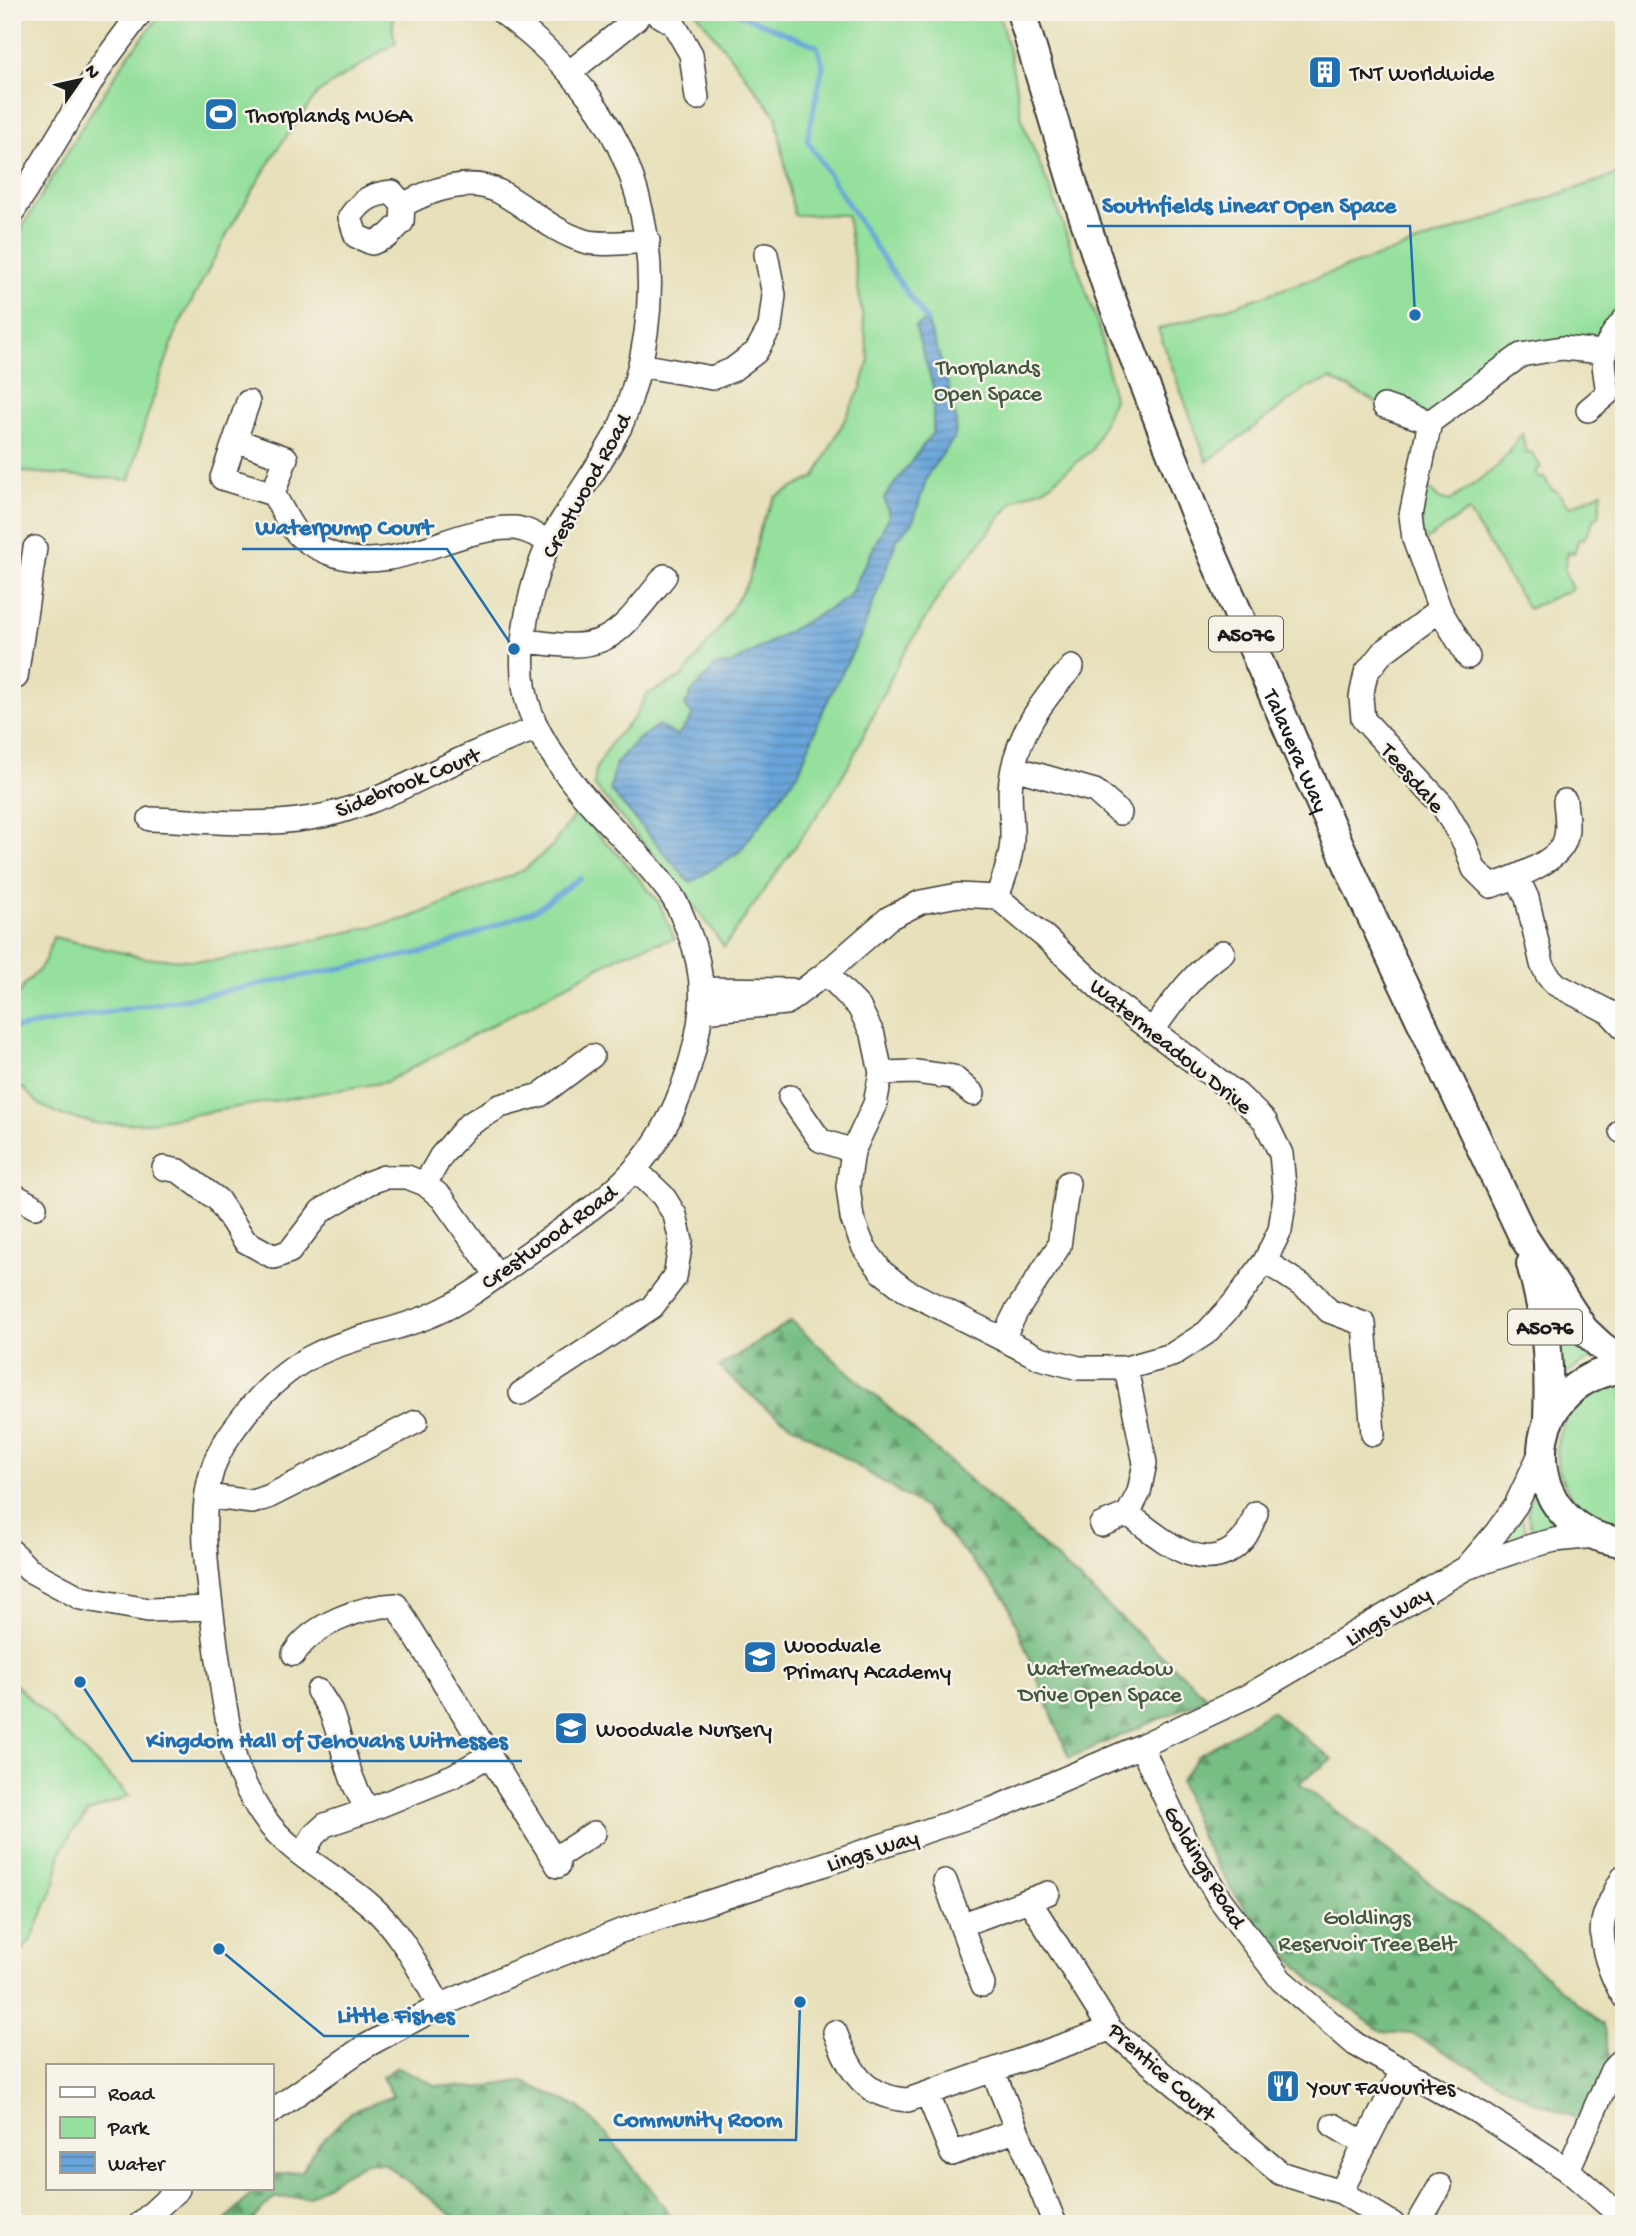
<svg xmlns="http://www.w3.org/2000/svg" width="1636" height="2236" font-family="'Gochi Hand',sans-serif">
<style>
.green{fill:#94e09c;stroke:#587e5c;stroke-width:2}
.forest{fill:url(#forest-firs);stroke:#4a6d50;stroke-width:2}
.water{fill:url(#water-rules);stroke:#42607b;stroke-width:2}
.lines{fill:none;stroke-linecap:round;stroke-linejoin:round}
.stream{stroke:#69a5da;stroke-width:5}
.minor-casing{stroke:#3a3934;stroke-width:26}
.major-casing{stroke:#3a3934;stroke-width:32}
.minor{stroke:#fff;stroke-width:23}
.major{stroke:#fff;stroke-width:28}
.labels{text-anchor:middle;stroke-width:5;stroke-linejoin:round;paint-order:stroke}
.shield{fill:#f7f3e8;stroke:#5e5c59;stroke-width:2}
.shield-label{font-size:21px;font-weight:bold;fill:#1c1c1c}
.poi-label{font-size:23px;fill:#1c1c1c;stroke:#f7f3e8;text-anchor:start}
.park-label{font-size:23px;fill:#405742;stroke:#f7f3e8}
.street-label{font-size:23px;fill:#1c1c1c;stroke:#f7f3e8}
.leader{fill:none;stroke:#1f6fb2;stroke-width:2.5}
.callout-dot{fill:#1f6fb2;stroke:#f7f3e8;stroke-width:2.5}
.callout-label{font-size:24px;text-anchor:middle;font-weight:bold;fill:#1f6fb2;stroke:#f7f3e8;stroke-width:5;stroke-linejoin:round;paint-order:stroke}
</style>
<defs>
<pattern id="forest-firs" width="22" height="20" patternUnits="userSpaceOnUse" patternTransform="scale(1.75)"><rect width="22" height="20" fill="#77be84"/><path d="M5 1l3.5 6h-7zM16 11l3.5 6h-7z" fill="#619a6b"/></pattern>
<pattern id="water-rules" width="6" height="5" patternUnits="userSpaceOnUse" patternTransform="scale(1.75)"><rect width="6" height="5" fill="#69a5da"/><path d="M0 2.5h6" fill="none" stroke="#5686b0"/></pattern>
</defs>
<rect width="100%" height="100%" fill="#f7f3e8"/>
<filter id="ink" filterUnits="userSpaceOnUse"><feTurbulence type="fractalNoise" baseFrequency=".0143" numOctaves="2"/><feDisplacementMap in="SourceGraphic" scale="14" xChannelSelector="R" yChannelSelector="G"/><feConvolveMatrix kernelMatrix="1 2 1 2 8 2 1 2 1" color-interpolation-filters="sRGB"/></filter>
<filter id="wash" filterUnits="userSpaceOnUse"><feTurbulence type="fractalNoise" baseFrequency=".00686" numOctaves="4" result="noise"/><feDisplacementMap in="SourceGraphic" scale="28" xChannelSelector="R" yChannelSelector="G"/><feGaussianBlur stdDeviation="1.57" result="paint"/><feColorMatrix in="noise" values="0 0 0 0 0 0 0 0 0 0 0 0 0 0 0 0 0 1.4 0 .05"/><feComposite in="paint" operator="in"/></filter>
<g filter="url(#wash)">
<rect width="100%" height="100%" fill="#e7e0ba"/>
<path class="green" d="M163,12H393V33L396,42L318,93L278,148L231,227L177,329L146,420L130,480L12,471V245L82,127L127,57Z
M696,12H998L1010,55L1023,124L1053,196L1100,331L1114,399L1092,450L1045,488L1024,496L1012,503L946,585L900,660L852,759L830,797L724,947C685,889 638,839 594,785L596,769L612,741L634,718L647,694L682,677L721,626L749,580L761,525L775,497L815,477L861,388L869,360L847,215H794L776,116Z
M1624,172V320L1603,352L1521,355L1430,422L1384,406L1331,379L1305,389L1207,462L1158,329L1222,310Z
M1522,434L1526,453H1531L1541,467L1535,472L1540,479L1544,477L1551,489L1557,491L1569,507L1602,492L1599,516L1594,520L1584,539L1579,538L1574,553L1568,552L1564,570L1572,589L1528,609L1468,511L1423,542L1420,526L1426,489L1432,491L1438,498L1450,501L1497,467Z
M576,813L621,857L658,901L675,939L649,945L620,956L386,1082L144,1123L100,1124L64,1116L40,1105L23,1088L12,1091V1004L25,984L39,970L46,958L53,937L146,958L211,961L263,952L409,918L524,870L552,846Z
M1550,1283L1601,1355L1581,1364L1562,1377Z
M1624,1378V1526C1569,1518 1537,1460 1570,1411C1576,1401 1586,1391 1597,1386C1605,1382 1615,1381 1624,1378Z
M1534,1490L1545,1511L1559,1528L1536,1534C1524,1520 1527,1504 1534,1490Z
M1521,1516L1525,1529L1523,1536L1502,1546L1499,1542Z
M12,1681L129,1796L88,1812L71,1834L61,1852L54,1887L32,1938L12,1963Z"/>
<path class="forest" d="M791,1321L1007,1513L1208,1698L1069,1758L1006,1599L926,1509L768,1410L719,1367Z
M1271,1711L1332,1759L1299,1783L1500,1936L1603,2025L1612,2070L1589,2123L1533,2101L1412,2034L1382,2032L1313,1981L1261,1929L1231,1889L1201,1838L1180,1781L1198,1756Z
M397,2067L436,2085L477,2088L521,2081L579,2107L605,2133L656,2195L676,2224H463L384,2163L366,2162L337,2178L309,2197L274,2198L248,2224H222L256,2189H271L272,2175L301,2171L319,2144L350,2112L393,2096L382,2077Z"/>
<path class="water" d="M927,321L946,376L956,421L955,437L928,474L913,522L897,539L862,633L825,706L799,772L739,852L690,883L610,790L616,763L636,741L658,725L677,736L693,716L685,706L691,693L716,665L731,664L849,597L889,516L884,498L933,432V386L915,326Z"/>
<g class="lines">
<path class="stream" d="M734,12L817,46L823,66L807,140L880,254L927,321
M12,1029L205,995L434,950L537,909L580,878"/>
</g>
</g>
<g filter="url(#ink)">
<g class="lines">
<g class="minor-casing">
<path id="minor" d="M654,12L673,23L691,54L697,98
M570,72L636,19L640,12
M392,192L403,205L402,222L388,236L372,243L356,236L350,217C362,200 371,194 392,192Z
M403,205C430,190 470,176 500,192C529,208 552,231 584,241C600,246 630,242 648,241
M12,213L101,66L141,12
M640,365L712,378L732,370L756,352L770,327L774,295L766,254
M1384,406L1430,422
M1588,410L1608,393C1603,357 1598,350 1624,320
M235,440L286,458L273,494L222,478L248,402
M273,494C281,506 287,521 295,531C304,542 319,549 332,554C398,577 451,526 514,528C527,529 538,536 549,542
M1440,610L1468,657
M523,640C608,655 615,639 665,576
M16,677L35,548
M1014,768L1095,791L1120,813
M1565,801C1566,813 1569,828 1565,840C1558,863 1511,879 1491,886L1474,869L1465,844L1441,803L1363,719L1361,697L1366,673L1382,653L1440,610L1414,539L1411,515L1430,422L1521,355L1562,348L1603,352
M150,819C204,821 258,827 311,818C370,809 421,776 475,753C495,744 515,737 535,729
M1517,877L1527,898L1542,964L1548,976L1557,985L1609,1012L1624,1028
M997,897C1004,878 1011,860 1012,840C1013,820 1008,800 1011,780C1017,734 1042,700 1072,667
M703,989L791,990
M703,1011L786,1003L826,973L889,918L921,902L958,895L997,897L1045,937L1114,1002L1238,1095L1265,1121L1281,1154L1285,1196L1280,1230L1265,1261L1234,1303L1206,1333L1172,1355L1126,1368H1079L1040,1358L905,1290L882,1272L864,1248L852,1218L848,1186L853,1151L875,1104L881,1073L873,1035L859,1007L826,973
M1152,1031C1173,1002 1193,973 1223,952
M881,1073L916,1072L953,1077L973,1094
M790,1097L820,1140L853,1151
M1621,1131L1624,1129
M164,1168L179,1171L218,1200L245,1241L274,1257L290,1251L321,1211L368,1183L384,1177H407L425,1184L442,1198L497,1275
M425,1184L441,1156L468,1125L500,1106L540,1095L592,1056
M12,1194L35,1207
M1265,1261L1313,1293L1329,1311L1364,1324L1373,1434
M1003,1338L1016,1312L1059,1246L1068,1183
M1126,1368L1145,1463L1139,1492L1128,1514C1161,1538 1207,1583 1244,1538C1249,1532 1253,1521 1256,1513
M521,1393L652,1307L675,1277L681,1241L675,1215L663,1196L636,1170
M207,1496L252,1502L268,1497L416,1422
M1101,1525L1128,1514
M12,1552L29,1570L81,1598L148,1610L211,1608
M1466,1568L1496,1533L1516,1505L1541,1452
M294,1654C312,1624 363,1606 396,1605L558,1866
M318,1691C322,1697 327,1704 330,1710C344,1743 347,1782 369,1810
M1141,1746L1185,1840L1219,1898L1281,1980L1355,2044L1480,2113L1568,2170L1624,2219
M302,1855L314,1835L325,1825L369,1810L453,1776L490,1755
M554,1859L594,1833
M1624,1876C1617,1887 1605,1910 1603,1922C1599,1945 1612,1979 1624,1997
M945,1881L983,1985
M1029,1900L1110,2029L1280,2173L1341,2192L1393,2224
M961,1925L1048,1893
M440,2006C420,1972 401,1931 370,1905C336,1875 292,1856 265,1819C256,1807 247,1790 241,1776C234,1762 232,1744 229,1728C221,1688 216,1647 211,1606C206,1565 199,1511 212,1471C219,1447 235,1427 250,1408C269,1386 291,1366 317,1354C354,1336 396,1331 434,1314C467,1300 498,1275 527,1254C605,1199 657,1170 687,1074C703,1023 709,981 688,930C683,919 679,906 672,896C639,849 592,813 560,765C540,737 525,710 523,675C520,633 531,582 549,543C554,532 562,521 568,511C586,483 605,456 620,427C627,412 631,396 636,380C663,284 650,180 590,98C565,64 535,37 502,12
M835,2032C850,2071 863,2097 908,2100L1110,2029
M993,2071L1055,2224
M928,2095L952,2154L1017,2130
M271,2112L364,2047L440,2006L516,1972L618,1932L993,1809L1141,1746L1250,1695L1466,1568L1531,1546L1555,1540L1595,1536
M1333,2125L1365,2144
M1568,2170L1612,2070L1624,2057
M1341,2192L1403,2069
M140,2224L178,2189
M1418,2224L1440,2186"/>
</g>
<g class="major-casing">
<g id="major">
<path id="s1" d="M1021,12L1075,191L1109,293L1198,521L1305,768L1367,907L1523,1236L1584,1330L1600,1345L1624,1363"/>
<path d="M1531,1264C1547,1321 1550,1362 1548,1421"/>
<path d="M1624,1368C1512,1382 1517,1533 1624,1542"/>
</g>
</g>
<use href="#minor" class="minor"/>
<use href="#major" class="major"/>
</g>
</g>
<defs>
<g id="building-square" transform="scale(1.75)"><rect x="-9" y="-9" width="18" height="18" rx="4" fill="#1f6fb2" stroke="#f7f3e8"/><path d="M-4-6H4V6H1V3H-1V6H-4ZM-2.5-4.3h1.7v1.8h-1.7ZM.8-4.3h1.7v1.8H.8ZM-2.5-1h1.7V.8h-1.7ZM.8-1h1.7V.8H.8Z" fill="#fff"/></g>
<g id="stadium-square" transform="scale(1.75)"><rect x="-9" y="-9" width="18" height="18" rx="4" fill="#1f6fb2" stroke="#f7f3e8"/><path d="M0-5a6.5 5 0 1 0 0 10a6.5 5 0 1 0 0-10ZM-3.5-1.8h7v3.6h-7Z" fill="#fff"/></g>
<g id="school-square" transform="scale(1.75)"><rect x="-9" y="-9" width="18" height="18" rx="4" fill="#1f6fb2" stroke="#f7f3e8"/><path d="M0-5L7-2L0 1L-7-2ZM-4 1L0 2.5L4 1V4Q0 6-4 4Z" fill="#fff"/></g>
<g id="restaurant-square" transform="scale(1.75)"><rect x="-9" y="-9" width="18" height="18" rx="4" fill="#1f6fb2" stroke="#f7f3e8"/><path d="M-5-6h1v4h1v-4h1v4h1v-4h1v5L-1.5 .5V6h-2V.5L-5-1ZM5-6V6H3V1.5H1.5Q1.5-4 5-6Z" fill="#fff"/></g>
</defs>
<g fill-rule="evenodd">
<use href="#building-square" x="1325" y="72"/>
<use href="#stadium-square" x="221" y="114"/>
<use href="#school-square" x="760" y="1657"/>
<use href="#school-square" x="571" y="1728"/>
<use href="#restaurant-square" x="1283" y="2086"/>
</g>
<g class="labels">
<g class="shield">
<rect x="1209" y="616.5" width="74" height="35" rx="5"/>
<rect x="1508" y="1309.5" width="74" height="35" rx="5"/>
</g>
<g class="shield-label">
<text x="1246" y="641">A5076</text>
<text x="1545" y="1334">A5076</text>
</g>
<g class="poi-label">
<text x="1350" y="80">TNT Worldwide</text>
<text x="246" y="122">Thorplands MUGA</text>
<text x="784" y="1652">Woodvale<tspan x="784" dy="26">Primary Academy</tspan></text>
<text x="596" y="1736">Woodvale Nursery</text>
<text x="1308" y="2094">Your Favourites</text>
</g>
<g class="park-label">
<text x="988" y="374">Thorplands<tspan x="988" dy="26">Open Space</tspan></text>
<text x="1100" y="1675">Watermeadow<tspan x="1100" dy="26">Drive Open Space</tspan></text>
<text x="1367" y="1924">Goldlings<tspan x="1367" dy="26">Reservoir Tree Belt</tspan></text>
</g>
<g class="street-label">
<text transform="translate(585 485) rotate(-61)" y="8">Crestwood Road</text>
<text dy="8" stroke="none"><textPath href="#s1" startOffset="789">Talavera Way</textPath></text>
<text transform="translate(1414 777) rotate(49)" y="8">Teesdale</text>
<text transform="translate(407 781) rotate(-22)" y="8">Sidebrook Court</text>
<text transform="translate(1172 1045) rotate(39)" y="8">Watermeadow Drive</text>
<text transform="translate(548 1236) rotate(-36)" y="8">Crestwood Road</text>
<text transform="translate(1387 1615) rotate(-31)" y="8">Lings Way</text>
<text transform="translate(872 1849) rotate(-18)" y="8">Lings Way</text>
<text transform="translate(1206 1866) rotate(59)" y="8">Goldings Road</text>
<text transform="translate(1163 2071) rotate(42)" y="8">Prentice Court</text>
</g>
</g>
<path class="leader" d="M1415 315L1410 226H1087M514 649L447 549H242M80 1682L132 1761H522M219 1949L324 2036H469M800 2002L796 2140H599"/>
<g class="callout-dot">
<circle cx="1415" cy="315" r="7"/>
<circle cx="514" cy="649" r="7"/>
<circle cx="80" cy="1682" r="7"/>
<circle cx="219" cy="1949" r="7"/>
<circle cx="800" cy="2002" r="7"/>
</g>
<g class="callout-label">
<text x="1249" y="212">Southfields Linear Open Space</text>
<text x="344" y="534">Waterpump Court</text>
<text x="327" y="1747">Kingdom Hall of Jehovahs Witnesses</text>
<text x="396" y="2022">Little Fishes</text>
<text x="698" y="2126">Community Room</text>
</g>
<rect width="1636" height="2236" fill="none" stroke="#f7f3e8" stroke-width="42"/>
<rect x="46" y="2064" width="228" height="126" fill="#f7f3e8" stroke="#9f9d96" stroke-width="2"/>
<rect x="60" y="2087" width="35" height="10" fill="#ffffff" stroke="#9f9d96" stroke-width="2"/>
<text x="108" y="2100" font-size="21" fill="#1c1c1c">Road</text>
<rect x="60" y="2117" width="35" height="21" fill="#94e09c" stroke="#9f9d96" stroke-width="2"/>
<text x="108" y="2134" font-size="21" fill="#1c1c1c">Park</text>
<rect x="60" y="2152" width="35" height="21" fill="url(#water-rules)" stroke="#9f9d96" stroke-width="2"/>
<text x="108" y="2170" font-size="21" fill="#1c1c1c">Water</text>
<g transform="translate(80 80) rotate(56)" stroke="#f7f3e8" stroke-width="5" paint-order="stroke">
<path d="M0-5L12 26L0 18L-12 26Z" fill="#1c1c1c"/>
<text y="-10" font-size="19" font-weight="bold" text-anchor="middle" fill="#1c1c1c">N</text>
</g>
</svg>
